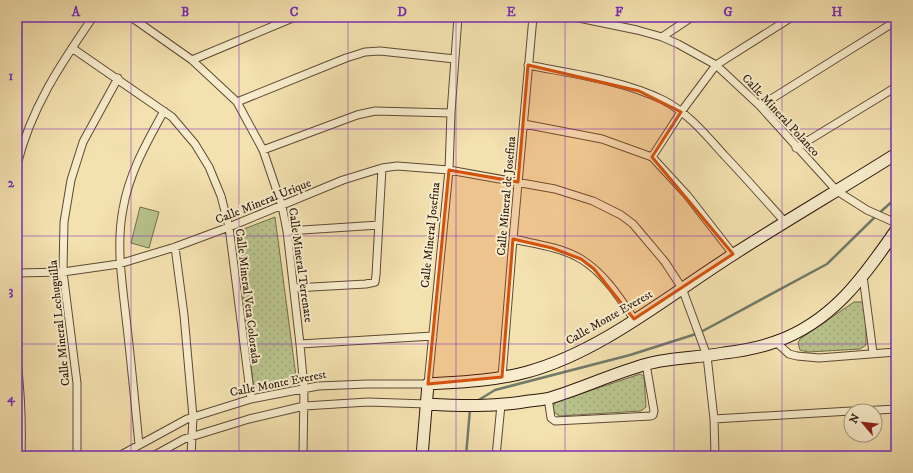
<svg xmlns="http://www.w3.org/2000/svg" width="913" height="473" font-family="'IM FELL DW Pica',serif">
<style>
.grass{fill:url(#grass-dots);stroke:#736d4c}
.garden{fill:#b9c38c;stroke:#736d4c}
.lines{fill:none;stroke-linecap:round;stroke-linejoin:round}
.stream{stroke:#707b69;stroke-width:2.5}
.street-casing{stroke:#5e4a35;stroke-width:9}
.secondary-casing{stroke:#2d170c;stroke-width:13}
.street{stroke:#f7eccb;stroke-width:7}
.secondary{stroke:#f7eccb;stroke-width:11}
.marked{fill:#d5520c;fill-opacity:0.2;stroke:#d5520c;stroke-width:3;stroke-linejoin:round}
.grid{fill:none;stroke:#7b2cbf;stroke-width:1;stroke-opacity:0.55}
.labels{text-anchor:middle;stroke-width:4;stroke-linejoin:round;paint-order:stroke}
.street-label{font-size:12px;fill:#2d170c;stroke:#f7eccb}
.neatline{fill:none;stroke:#7b2cbf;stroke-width:1.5}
.grid-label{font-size:13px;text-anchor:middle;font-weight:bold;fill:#7b2cbf}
</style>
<defs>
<pattern id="grass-dots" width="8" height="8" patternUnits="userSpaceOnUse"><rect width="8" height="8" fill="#b9c38c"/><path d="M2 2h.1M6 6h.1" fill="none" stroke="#9fa778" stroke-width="1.8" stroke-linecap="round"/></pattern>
</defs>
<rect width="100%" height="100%" fill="#f3e1af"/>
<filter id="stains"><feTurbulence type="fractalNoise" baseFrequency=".005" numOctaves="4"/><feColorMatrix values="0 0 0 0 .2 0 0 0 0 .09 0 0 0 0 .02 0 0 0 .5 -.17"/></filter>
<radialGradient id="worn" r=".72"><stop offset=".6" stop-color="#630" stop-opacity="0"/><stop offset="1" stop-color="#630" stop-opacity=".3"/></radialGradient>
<path class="grass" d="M275,217L297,384L254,392L236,232Z
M854,302H862L866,309V345L860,349L808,352L800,350L798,343L800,339Z
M640,374L644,376L646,407L641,411L559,416L554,412L553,407L556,402Z"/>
<path class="garden" d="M140,207L159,212L149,248L131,243Z"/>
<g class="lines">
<path class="stream" d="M477,401L495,390L630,355L699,333L827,264L877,215L896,198
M466,456L470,409"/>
<g class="street-casing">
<path id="street" d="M131,17L192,60L237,102L263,150L282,206L287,231L300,344L304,389L303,456
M574,17L637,30L662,37L678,44L716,65L760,106L837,191L867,210L896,223
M662,37L692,17
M72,48L172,117L195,144L209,167L221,196L229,227L251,399
M192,60L295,17
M528,65C573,74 621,80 663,100C687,112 706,135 724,155C745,177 765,200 785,222
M237,102L346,58L365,52L380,51L455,59
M760,106L896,21
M524,124L602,139L652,157L687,195L733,254
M796,148L896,87
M263,150L357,115L375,111L451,113
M652,157L681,112L716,65L792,17
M17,165C31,108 60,65 93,17
M287,231L379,225
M513,239C535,244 561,247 581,259C604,273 620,298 634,319
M175,247L184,315L193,417L191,456
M17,273L63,272L119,264L175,247L229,227L343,180L382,168L397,166L449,170L555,189L593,201L621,215L633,224L665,262L682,288L707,356L714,419L715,456
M863,276L873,353
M294,288L366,284L375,282L376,275L382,168
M776,342L789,354L797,356L819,358L896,352
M300,344L433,336
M17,362C21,394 22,425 21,456
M502,377L513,239L533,17
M548,398L551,418L555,421L651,416L653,415L654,411L646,364
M860,411L896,409
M714,419L851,411
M139,445C135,403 131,360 126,318C122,281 116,245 123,209C129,173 147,142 164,111
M77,456V383L63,272L64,222L71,180L83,142L118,78
M119,456L187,419L251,399L318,386L367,384H428L449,170L451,113L458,17
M153,456L184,439L249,419L304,406L368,402L427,404
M496,456L501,405"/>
</g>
<g class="secondary-casing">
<path id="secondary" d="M427,404C461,406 495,407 529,401C536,400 543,400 550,398C583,388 614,373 647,364C672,357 699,358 724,353C741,351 758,348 775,342C832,322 863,278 896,230
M422,456L428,384C461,382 494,381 527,372C601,352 669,295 734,254C787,220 842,188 896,154"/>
</g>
<use href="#street" class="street"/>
<use href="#secondary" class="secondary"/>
</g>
<path class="marked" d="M528,65L639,91L681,112L652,157L733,254L634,319L594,269L581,259L552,248L513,239L502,377L428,384L449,170L518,182Z"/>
<path class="grid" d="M131,17V456M239,17V456M348,17V456M456,17V456M565,17V456M674,17V456M782,17V456M17,129H896M17,236H896M17,344H896"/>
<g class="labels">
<g class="street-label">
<text transform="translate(781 115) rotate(47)" y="4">Calle Mineral Polanco</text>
<text transform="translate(506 196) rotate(-85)" y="4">Calle Mineral de Josefina</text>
<text transform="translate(263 201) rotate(-22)" y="4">Calle Mineral Urique</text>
<text transform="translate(430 235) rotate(-84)" y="4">Calle Mineral Josefina</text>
<text transform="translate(301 265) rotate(82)" y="4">Calle Mineral Terrenate</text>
<text transform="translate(248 296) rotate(83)" y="4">Calle Mineral Veta Colorada</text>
<text transform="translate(609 317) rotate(-30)" y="4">Calle Monte Everest</text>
<text transform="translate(59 323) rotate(-96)" y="4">Calle Mineral Lechuguilla</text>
<text transform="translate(278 383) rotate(-11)" y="4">Calle Monte Everest</text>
</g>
</g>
<rect width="913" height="473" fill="none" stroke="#f3e1af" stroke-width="44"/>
<g transform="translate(863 423) rotate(298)"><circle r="19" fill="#f7eccb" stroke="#a6977f"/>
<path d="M0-3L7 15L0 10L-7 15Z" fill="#8f2418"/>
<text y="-6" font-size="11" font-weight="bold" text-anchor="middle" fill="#2d170c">N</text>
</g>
<rect x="22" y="22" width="869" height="429" class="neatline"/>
<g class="grid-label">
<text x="76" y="16">A</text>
<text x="185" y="16">B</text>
<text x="294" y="16">C</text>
<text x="402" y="16">D</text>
<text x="511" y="16">E</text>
<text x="619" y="16">F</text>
<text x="728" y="16">G</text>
<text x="837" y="16">H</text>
<text x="11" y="80">1</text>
<text x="11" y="187">2</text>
<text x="11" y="295">3</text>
<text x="11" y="402">4</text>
</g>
<rect width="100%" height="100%" filter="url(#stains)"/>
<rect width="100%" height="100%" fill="url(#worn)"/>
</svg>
